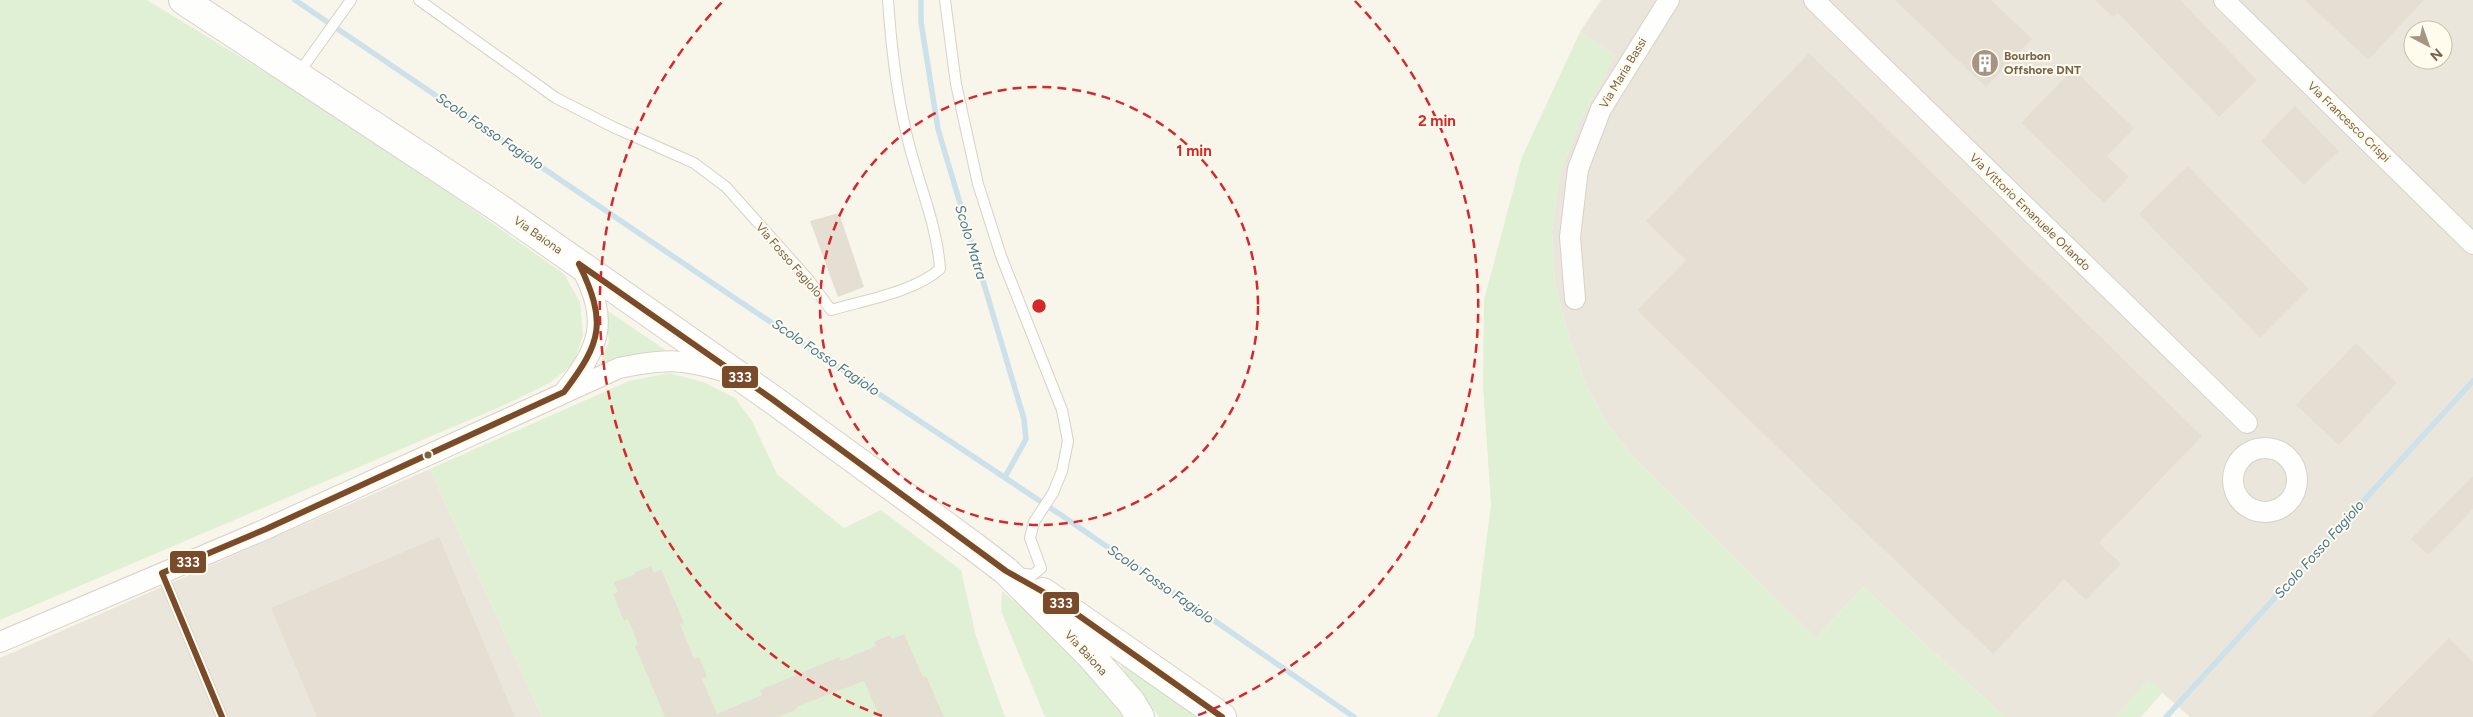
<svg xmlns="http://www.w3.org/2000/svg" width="2473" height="717" font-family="Figtree,sans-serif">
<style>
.industrial{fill:#ebe6dc;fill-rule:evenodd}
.green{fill:#e0f0d5}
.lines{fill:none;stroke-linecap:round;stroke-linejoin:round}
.stream{stroke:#cce1e9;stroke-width:5.5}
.building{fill:#e5ded2}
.service-casing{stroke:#d7d2c9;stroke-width:12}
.minor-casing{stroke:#d7d2c9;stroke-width:22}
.secondary-casing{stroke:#d8d2c9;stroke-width:30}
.service{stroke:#fefefc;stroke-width:10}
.minor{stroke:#fefefc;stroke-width:20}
.secondary{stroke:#fefefc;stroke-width:28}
.bus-1-casing{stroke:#fffbed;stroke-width:10}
.bus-1{stroke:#7a4b2a;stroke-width:6}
.ring{fill:none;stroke:#d62828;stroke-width:2.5;stroke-dasharray:9 6}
.bus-dot{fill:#786249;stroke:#fffbed;stroke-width:2}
.labels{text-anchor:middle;stroke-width:4;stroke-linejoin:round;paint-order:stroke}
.poi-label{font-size:12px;font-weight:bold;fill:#786249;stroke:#fffbed;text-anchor:start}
.street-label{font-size:12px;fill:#786249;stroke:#fffbed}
.water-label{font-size:14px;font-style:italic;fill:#447894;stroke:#fffbed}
.centre{fill:#d62828;stroke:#fffbed;stroke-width:2.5}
.ring-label{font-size:15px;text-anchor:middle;font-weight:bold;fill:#d62828;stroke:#fffbed;stroke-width:4;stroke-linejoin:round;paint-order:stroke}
.line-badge{stroke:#fffbed;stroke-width:2}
.badge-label{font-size:14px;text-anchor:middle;font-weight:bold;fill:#fff}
</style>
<rect width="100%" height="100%" fill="#f8f5eb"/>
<path class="industrial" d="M1601,0H2473V717H2190L2148,680L2115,717H2005L1863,587L1816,638L1635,459L1608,425L1587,387L1567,330L1555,283L1552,232L1559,178L1577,127L1615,55L1580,32ZM2413,30H2443V60H2413Z
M430,469L542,717H0V658Z"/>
<path class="green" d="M0,0H147L363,132L564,274L580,302L583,336L573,364L551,382L509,403L0,620Z
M1580,32L1615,55L1577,127L1559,178L1552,232L1555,283L1567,330L1587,387L1608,425L1635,459L1816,638L1863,587L2005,717H1437L1474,636L1491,505L1483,385L1484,300L1522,157Z
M608,311L667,351L636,355L604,368L599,365L609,342L606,318Z
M669,373L703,382L735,398L752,421L777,474L844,528L881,510L961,570L976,636L1005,717H542L430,469L629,381Z
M1002,591C1047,628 1092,671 1128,717H1045L1001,611Z
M1125,664L1196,717H1159L1121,667Z
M2148,679L2163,692L2141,717H2115Z"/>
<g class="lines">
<path class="stream" d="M295,0L736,299L1064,517L1354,717
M921,0V22L938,129L1024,419L1026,439L1005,477
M2166,717L2473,381"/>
</g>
<path class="building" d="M1895,0H1991L2032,39L1986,87Z
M2095,0H2180L2257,80L2219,117L2118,13L2113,17Z
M2305,0H2424L2368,60Z
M1809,53L2202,436L2099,543L2121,564L2086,600L2064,579L1993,654L1814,483L1637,310L1686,260L1646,221Z
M2073,69L2134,128L2107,156L2129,177L2104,203L2021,123Z
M2295,106L2339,151L2304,185L2261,141Z
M2188,166L2309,289L2260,338L2139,214Z
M839,213L864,287L838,297L810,221Z
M2356,343L2397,383L2339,445L2296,405Z
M2473,476V509L2428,555L2411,539Z
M439,537L515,717H317L271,608Z
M651,566L654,573L661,569L684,623L680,624L694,659L699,657L707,677L702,679L717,714L762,695L760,690L839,657L841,661L876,646L874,642L890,635L892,639L904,634L923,677L926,676L944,717H880L864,681L798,706L795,710L779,717H665L635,646L638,644L628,619L624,621L613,594L618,592L614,582L632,576L636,572Z
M2449,638L2473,662V717H2371Z"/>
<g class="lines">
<g class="service-casing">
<path id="service" d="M419,0L556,98L613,127L694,163L726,187L809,280L831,310C865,300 914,292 940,269C937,222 916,178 906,132C896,89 891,44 888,0
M945,0L956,84L978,184L1001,256L1062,410L1068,441L1062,471L1053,493L1034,522L1030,538L1041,568L1033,575L1017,573
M298,74L351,0
M162,573L222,717"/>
</g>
<g class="minor-casing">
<path id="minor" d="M1814,0L2247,423
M2224,0L2473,244
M1575,299L1570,237L1578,169L1601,109L1669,0
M565,391C601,345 609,321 581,267
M2233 480a32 32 0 1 1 64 0a32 32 0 1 1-64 0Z
M0,642L266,529L619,368C662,359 681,358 723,371"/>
</g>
<g class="secondary-casing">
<path id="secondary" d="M183,0L499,208L772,399L972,545L1006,571L1091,656L1131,702L1140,717
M1043,592L1222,717"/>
</g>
<use href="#service" class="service"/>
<use href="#minor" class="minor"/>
<use href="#secondary" class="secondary"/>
<g class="bus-1-casing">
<path id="bus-1" d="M579,264L772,399L1006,571L1054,598L1222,717
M222,717L162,573L266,529L564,392C602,342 607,322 579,264"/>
</g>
<use href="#bus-1" class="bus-1"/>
</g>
<g class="ring">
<circle cx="1039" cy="306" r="219"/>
<path d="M882 716A439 439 0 0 1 723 1M1355 1A439 439 0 0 1 1196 716"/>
</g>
<defs>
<g id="building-disc" transform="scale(1.4375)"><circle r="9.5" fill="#a59582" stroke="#fffbed"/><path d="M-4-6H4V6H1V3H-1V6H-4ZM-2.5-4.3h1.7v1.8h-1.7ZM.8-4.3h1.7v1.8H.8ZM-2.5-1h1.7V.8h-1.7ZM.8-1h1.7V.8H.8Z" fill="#fff"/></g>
</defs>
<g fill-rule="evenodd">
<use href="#building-disc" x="1985" y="63"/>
</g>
<circle class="bus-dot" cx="428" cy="455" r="4.5"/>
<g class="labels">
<g class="poi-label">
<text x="2004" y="60">Bourbon<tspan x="2004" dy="14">Offshore DNT</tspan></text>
</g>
<g class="street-label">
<text transform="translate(1623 73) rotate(-59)" y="4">Via Maria Bassi</text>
<text transform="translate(2349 122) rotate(44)" y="4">Via Francesco Crispi</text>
<text transform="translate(2030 212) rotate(44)" y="4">Via Vittorio Emanuele Orlando</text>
<text transform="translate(538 235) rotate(35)" y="4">Via Baiona</text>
<text transform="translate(789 260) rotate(49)" y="4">Via Fosso Fagiolo</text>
<text transform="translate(1086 653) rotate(47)" y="4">Via Baiona</text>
</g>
<g class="water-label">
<text transform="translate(490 131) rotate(34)" y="5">Scolo Fosso Fagiolo</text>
<text transform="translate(971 242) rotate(73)" y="5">Scolo Matra</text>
<text transform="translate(826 357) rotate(34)" y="5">Scolo Fosso Fagiolo</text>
<text transform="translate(2319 549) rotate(-48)" y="5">Scolo Fosso Fagiolo</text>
<text transform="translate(1161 584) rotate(35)" y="5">Scolo Fosso Fagiolo</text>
</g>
</g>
<circle cx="1039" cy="306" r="8" class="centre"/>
<g class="ring-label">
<text x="1437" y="126">2 min</text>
<text x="1194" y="156">1 min</text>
</g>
<g class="line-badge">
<rect x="721" y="365" width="38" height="24" rx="5" fill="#7a4b2a"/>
<rect x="169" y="550" width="38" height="24" rx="5" fill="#7a4b2a"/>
<rect x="1042" y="591" width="38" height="24" rx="5" fill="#7a4b2a"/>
</g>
<g class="badge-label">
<text x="740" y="382">333</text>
<text x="188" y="567">333</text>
<text x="1061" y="608">333</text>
</g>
<g transform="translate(2428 45) rotate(139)"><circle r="24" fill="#fffbed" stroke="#c9beab"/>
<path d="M0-4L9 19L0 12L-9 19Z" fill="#a59582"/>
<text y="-8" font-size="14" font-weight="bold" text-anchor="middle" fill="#786249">N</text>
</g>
</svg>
